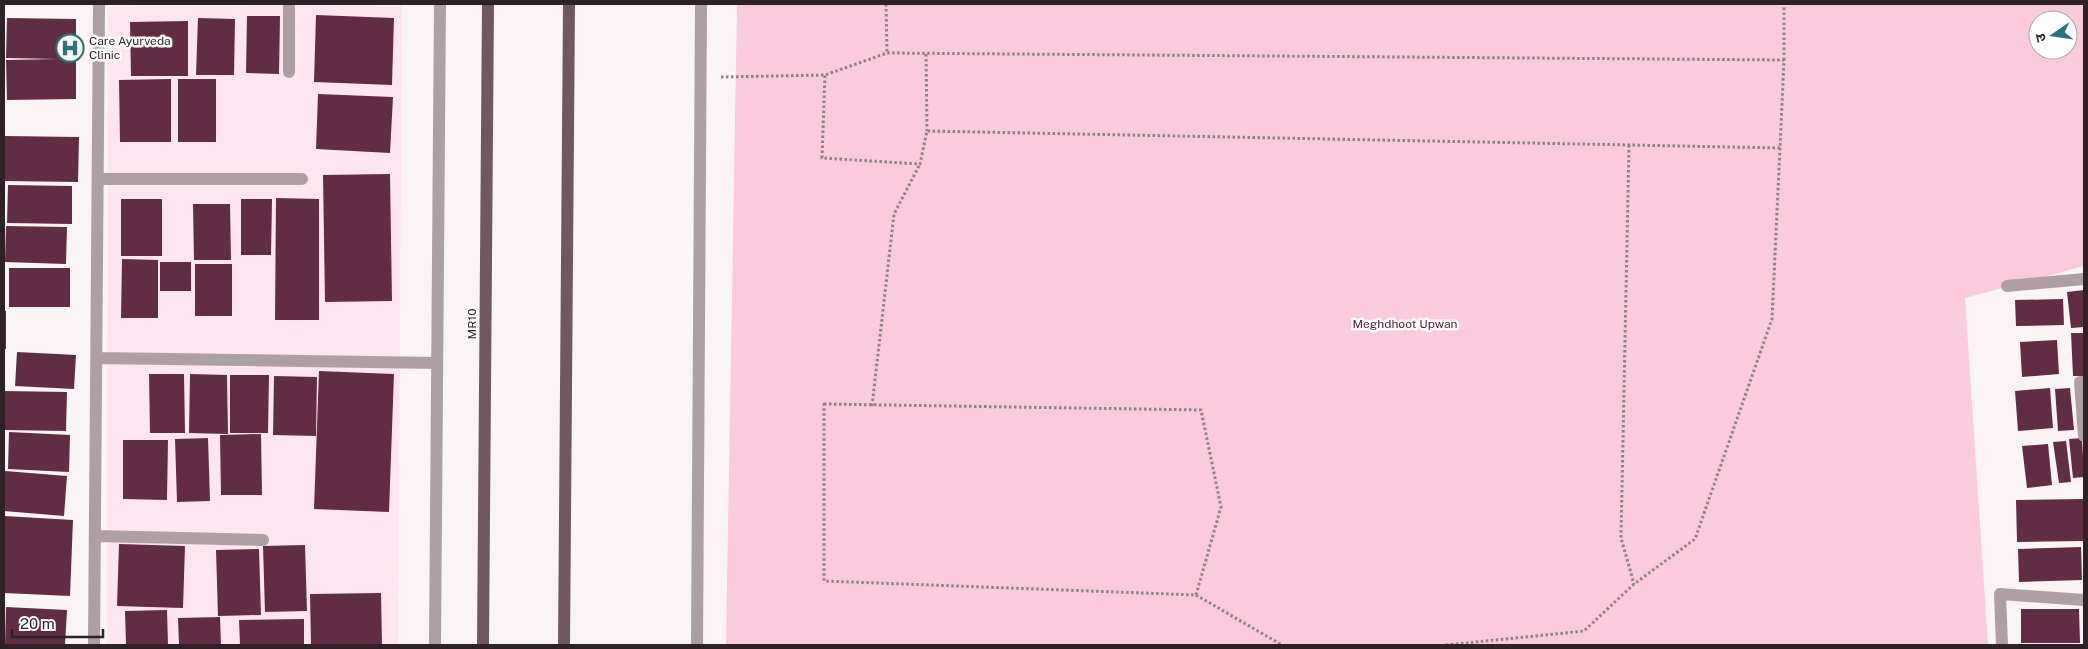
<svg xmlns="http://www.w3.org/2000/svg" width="2088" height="649" font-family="'Public Sans','Noto Sans Devanagari',sans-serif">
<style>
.built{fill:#ffe5ef}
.green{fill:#facadd;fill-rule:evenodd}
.building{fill:#622c45}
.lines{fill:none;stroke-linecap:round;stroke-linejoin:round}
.path{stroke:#8d8387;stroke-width:3;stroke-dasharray:2.5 2.5;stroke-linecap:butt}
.minor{stroke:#ad9fa4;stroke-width:12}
.major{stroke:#705861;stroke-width:12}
.labels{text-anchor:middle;stroke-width:5;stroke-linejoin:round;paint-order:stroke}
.poi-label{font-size:12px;fill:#2e2227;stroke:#fff;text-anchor:start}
.street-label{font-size:12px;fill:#2e2227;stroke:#fff}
.park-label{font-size:12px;fill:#5c1139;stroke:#fff}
</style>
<rect width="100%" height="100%" fill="#fbf4f7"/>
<path class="built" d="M402,5L398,645H107L108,7Z"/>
<path class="green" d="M737,4L2084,5V266L1965,298L1988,645H726ZM2038,20H2068V50H2038Z"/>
<path class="building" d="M316,15L394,18L392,85L314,82Z
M247,16H280L279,74L246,73Z
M7,18L76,19V99L7,100L6,60L57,59L6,58Z
M198,18L235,19L234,75H196Z
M188,21V76H131L130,22Z
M171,79V142H120L119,80Z
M178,79H216V142H178Z
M318,94L393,97L390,153L316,149Z
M4,136L79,137L78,182L4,181Z
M390,174L392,301L325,302L323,175Z
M8,185L72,186V224L7,223Z
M276,198L319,199V320H275Z
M121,199H162V256H121Z
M241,199H272L271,255H241Z
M193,204H230L231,260H194Z
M6,226L67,227L66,264L5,262Z
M122,259L158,260V318H121Z
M160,262H191V291H160Z
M195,264H232V316H195Z
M9,268H70V307H9Z
M2084,290V327L2071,328L2067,292Z
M2063,299L2064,325L2016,326L2015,300Z
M4,311H6V349H4Z
M2071,333H2084V376H2073Z
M2057,340L2059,374L2022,377L2020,342Z
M17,352L76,355L74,389L15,386Z
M319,371L394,374L389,512L314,509Z
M149,374H184L185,433H150Z
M190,374L227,375L228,434L189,433Z
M230,375H269L268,433H230Z
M274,376L317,377L316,436L273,435Z
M2050,388L2053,428L2018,431L2015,391Z
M2070,388L2074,430L2058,431L2055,389Z
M4,391L67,392L66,431L4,430Z
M9,432L70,435L69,472L8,469Z
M261,434L262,495H221L220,435Z
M208,438L210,501L177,502L175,439Z
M2082,438L2084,477L2073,478L2069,439Z
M123,440H168L167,500L123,499Z
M2066,441L2071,482L2059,483L2053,442Z
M2048,444L2052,485L2027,488L2022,446Z
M5,471L67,476L64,516L4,511Z
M2083,499V541L2017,542L2016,500Z
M4,516L73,520L70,596L4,593Z
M119,544L185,546L183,608L117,606Z
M305,545L307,611L265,612L263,546Z
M2081,547L2082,580L2019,582L2018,549Z
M259,549L261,615L218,616L216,550Z
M381,593L382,645H311L310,594Z
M6,607L67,610L65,645H5Z
M2021,609H2079L2080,643H2021Z
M167,610L168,645H126L125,611Z
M220,617L221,645H179L178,618Z
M304,619V645H240L239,620Z"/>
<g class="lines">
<path class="path" d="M886,4L887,53
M926,54L927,131
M1784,60V4
M721,77L825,75L887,53L1784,60L1780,148L927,131L920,164L822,158L825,75
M1629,145L1621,538L1634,584
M824,404L1201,410L1221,507L1196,595L824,581Z
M872,406L894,214L920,164
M1196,595L1282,645
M1446,645L1584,631L1634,584L1695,539L1772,319L1780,148"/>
<path class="minor" d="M289,72V4
M98,179H302
M2007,286L2084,279
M97,358L437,363
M2084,382H2080L2084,436
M95,536L263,540
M94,645L99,4
M435,645L440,4
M697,645L701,4
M2002,645L2000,594L2084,600"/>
<path class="major" d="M483,645L488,4
M564,645L569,4"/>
</g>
<defs>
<g id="hospital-ring" transform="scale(1.4375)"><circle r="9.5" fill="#fff" stroke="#297379" stroke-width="1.5"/><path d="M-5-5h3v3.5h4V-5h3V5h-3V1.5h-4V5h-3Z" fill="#297379"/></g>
</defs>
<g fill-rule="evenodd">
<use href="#hospital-ring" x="70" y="48"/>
</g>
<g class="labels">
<g class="poi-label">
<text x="89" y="45">Care Ayurveda<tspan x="89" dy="14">Clinic</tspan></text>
</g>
<g class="street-label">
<text transform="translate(472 324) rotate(-90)" y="4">MR10</text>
</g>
<g class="park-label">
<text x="1405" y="328">Meghdhoot Upwan</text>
</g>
</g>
<rect width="2088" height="649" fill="none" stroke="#2e2227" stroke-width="10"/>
<g transform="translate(2053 35) rotate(257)"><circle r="24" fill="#ffffff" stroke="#aba7a9"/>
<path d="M0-4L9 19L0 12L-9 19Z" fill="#297379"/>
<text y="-8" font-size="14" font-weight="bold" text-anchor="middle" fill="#2e2227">उ</text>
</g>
<path d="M12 629v8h91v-8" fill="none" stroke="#2e2227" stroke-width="2.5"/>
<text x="20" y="629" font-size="15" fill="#2e2227" stroke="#ffffff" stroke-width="4" paint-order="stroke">20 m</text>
</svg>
